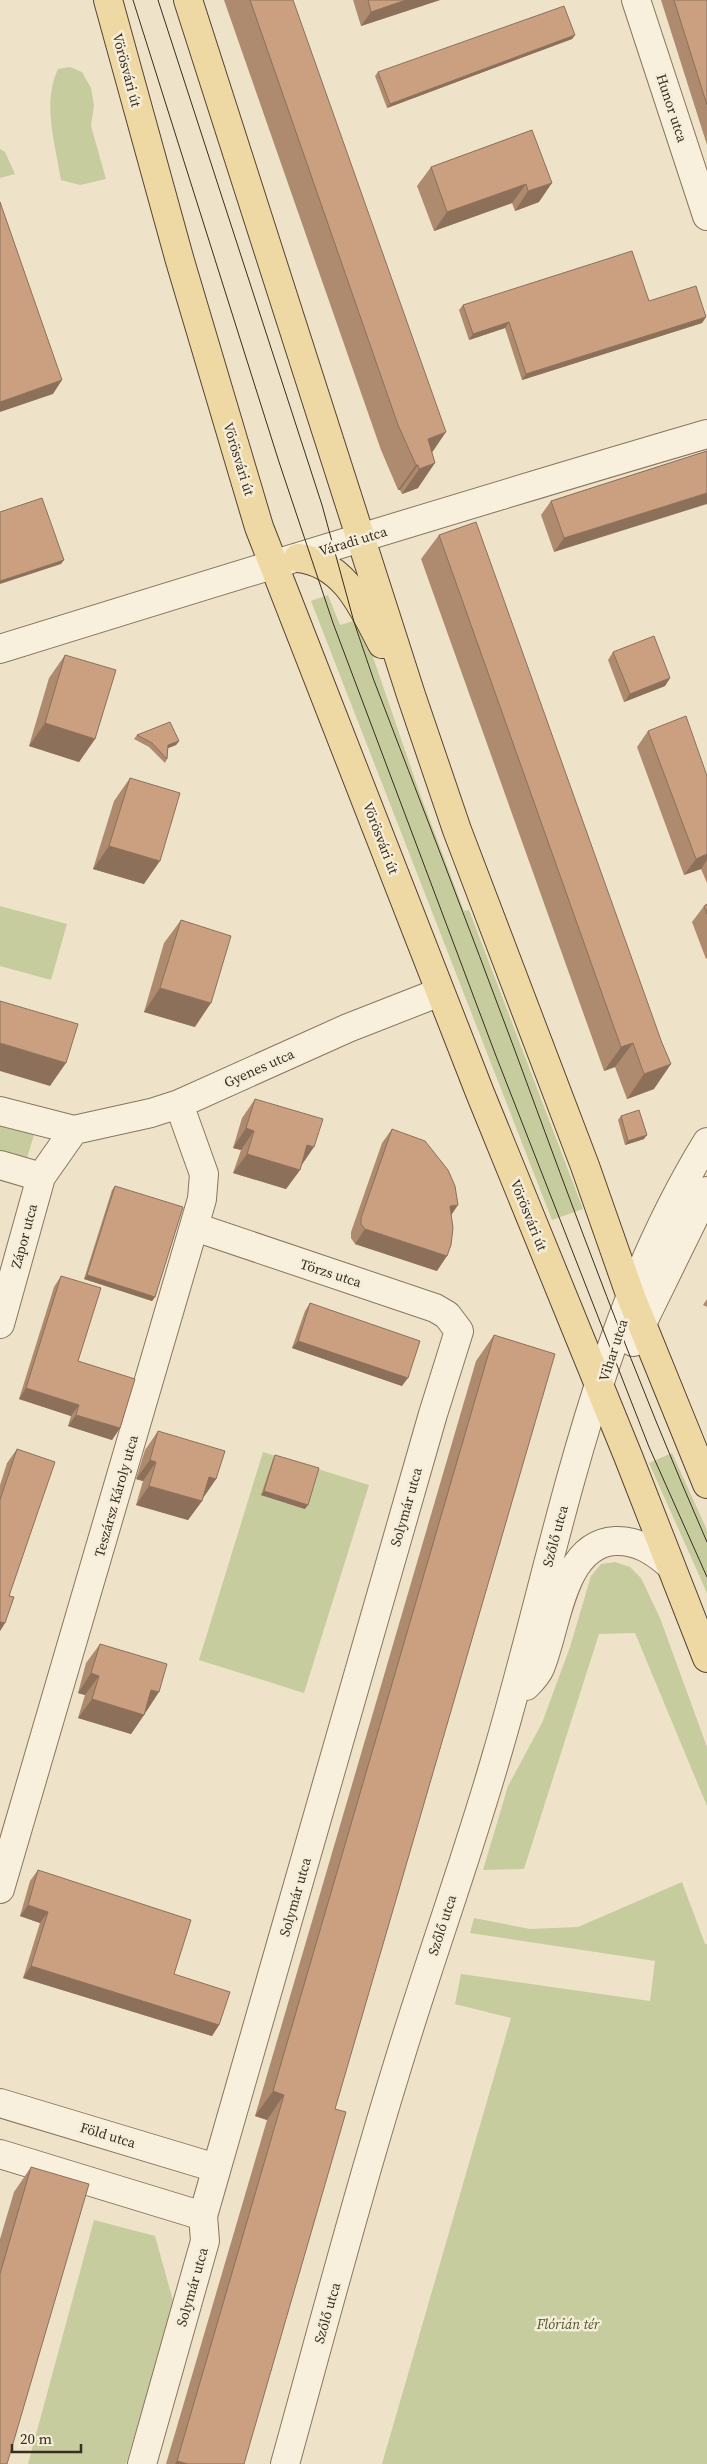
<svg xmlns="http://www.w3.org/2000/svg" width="707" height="2464" font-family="'Source Serif 4',serif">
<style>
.green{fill:#c6cc9d}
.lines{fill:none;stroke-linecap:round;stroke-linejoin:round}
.minor-casing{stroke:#89765e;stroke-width:30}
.major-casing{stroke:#584432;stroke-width:30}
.minor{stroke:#f8f0dc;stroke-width:28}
.major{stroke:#eed8a3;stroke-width:28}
.tram{stroke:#3a2e21;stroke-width:1}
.wall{fill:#ae8a6e}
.shaded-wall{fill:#8d705a}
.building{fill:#caa080;stroke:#8d705a}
.labels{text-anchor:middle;stroke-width:5;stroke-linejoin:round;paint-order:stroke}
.street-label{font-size:14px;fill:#3a2e21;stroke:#f5edd8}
.park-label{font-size:14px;font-style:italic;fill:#4a5628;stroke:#f5edd8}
</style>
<rect width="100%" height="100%" fill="#eee3c9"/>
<path class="green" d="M70,67L82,72L91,88L94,105L91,126L106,179L80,185L61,180C55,143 42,104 58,69Z
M0,149L5,152L15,174L0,178Z
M328,595L340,625L360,619L420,794L464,911L469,910L583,1209L552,1220L311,601Z
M0,906L67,924L51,980L0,966Z
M0,1111L38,1121L23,1172L0,1165Z
M263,1452L369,1485L304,1693L199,1660Z
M672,1453L707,1530V1593L649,1463Z
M615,1562L630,1567L641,1578L660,1618L707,1747V1806L635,1633L599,1634L524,1869L483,1870L508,1786L542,1723L570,1647L591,1576L601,1564Z
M682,1882L705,1944H707V2464H382L511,2018L455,2004L461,1974L650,2001L655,1961L470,1933L474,1918L530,1929L578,1927Z
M94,2220L155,2236L174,2304L126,2464H28Z"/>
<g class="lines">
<g class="minor-casing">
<path id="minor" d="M636,0L707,216
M0,649C235,576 471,503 707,434
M0,1111L74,1130L151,1113L179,1104L348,1028L440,992
M0,1165L41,1177
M0,1324L41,1177L74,1130
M633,1342L707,1191
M526,1686C531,1681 537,1675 540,1668C557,1629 561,1544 615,1541C637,1540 654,1551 670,1565
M0,1889L202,1199L204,1174L179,1104
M0,2103L216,2168
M0,2154L203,2216
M142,2464L205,2241L203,2216L433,1414L459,1331L447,1315L435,1308L195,1227
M285,2464C321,2334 355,2203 395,2074C427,1967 466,1862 497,1754C558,1547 592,1329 707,1142"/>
</g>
<g class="major-casing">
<path id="major" d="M108,0L180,261L259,527L480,1093L628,1456L707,1658
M188,0L411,695L457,830L585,1166L631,1297L707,1484
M298,558C345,563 363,608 382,644"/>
</g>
<use href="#minor" class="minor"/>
<use href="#major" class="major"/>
<path class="tram" d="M133,0L279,462L333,623L496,1056L649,1447L707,1577
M158,0L322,505L354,622L373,678C420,801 468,924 514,1048C575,1214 636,1380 707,1542"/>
</g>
<path class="wall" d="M224,0H293L432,453L418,488L402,494L400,490H398L381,450Z
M353,0H440L361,26Z
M661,0H707V145Z
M575,35L572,39L387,108L375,76L378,72Z
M532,130L539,202L515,211L512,203L434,231L417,186L431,167Z
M649,301L706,317L702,323L522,380L505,328L469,340L459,310L463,305Z
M707,451L554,552L541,515L551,501Z
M439,535L654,1089L627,1099L615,1067L604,1071L421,559Z
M613,652L670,678L665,686L624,702L608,660Z
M65,655L95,739L79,762L29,746L49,678Z
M648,731L707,776V883L701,869L684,875L637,747Z
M137,735L179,741L176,745L168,748L167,759L165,763L149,747L134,739Z
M130,778L144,884L93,869L114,801Z
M707,904V958L706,959L692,922L704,906Z
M181,920L195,1027L144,1012L164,943Z
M255,1099L301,1166L300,1170L286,1189L233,1173L241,1150L233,1148L242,1118Z
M621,1116L644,1139L625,1145L618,1120Z
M392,1129L451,1215L437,1271L355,1244L351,1238V1232L382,1143Z
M115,1186L155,1297L152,1301L84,1279L112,1190Z
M61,1276L78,1361L120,1428L112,1440L68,1426L71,1416L19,1399L54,1287Z
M707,1299V1307L703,1305Z
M310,1303L402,1386L292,1348L305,1311Z
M494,1335L335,2109L244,2464H166L267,2120L255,2116L476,1361Z
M158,1431L216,1479L203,1498L202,1501L188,1520L136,1505L143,1481L136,1479L145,1450Z
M17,1449L9,1596L5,1623L0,1631V1485L7,1463Z
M275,1455L305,1509L261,1495L273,1459Z
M100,1644L146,1712L131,1734L78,1718L85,1695L78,1693L86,1663Z
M38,1870L174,1974L219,2025L212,2036L23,1978L40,1923L20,1916L30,1881Z
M31,2167L0,2464V2239L14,2192Z"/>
<path class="shaded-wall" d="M406,0H440L361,26L371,12Z
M575,35L572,39L387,108L390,104Z
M552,183L539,202L515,211L528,191Z
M526,184L512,203L434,231L447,212Z
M706,317L702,323L522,380L526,374Z
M509,322L505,328L469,340L473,334Z
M62,380L53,394L0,412V402Z
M446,432L429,457L428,439Z
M435,463L418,488L402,494L419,469Z
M416,465H418L400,490H398Z
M707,493V504L554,552L564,538Z
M64,560L61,564L0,584V581Z
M670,678L665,686L624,702L630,694Z
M45,723L95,739L79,762L29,746Z
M179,741L176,745L166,749L168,745Z
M109,846L160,861L144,884L93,869Z
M707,854V860L701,869L684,875L696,859Z
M160,988L211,1003L195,1027L144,1012Z
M0,1043L66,1063L50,1086L0,1071Z
M633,1043L615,1067L604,1071L621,1047Z
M671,1064L654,1089L627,1099L644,1074Z
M246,1128L254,1131L241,1150L233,1148Z
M647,1135L644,1139L625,1145L628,1141Z
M307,1145L314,1147L301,1166L293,1164Z
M247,1154L300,1170L286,1189L233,1173Z
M458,1205L448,1220L450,1206Z
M365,1229L447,1256L437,1271L355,1244Z
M87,1275L155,1297L152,1301L84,1279Z
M298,1341L408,1378L402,1386L292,1348Z
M26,1388L79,1405L71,1416L19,1399Z
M76,1415L120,1428L112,1440L68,1426Z
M150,1460L156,1462L143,1481L136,1479Z
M209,1477L216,1479L203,1498L195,1496Z
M149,1486L202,1501L188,1520L136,1505Z
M264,1491L308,1505L305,1509L261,1495Z
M0,1622L5,1623L0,1631Z
M91,1673L99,1676L85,1695L78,1693Z
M151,1690L159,1692L146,1712L138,1709Z
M92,1699L144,1715L131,1734L78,1718Z
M28,1905L48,1912L40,1923L20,1916Z
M31,1966L219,2025L212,2036L23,1978Z
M273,2091L284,2095L267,2120L255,2116Z
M177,2461L188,2464H175Z"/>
<path class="building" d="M250,0H293L446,432L428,439L435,463L419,469L418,465H416L398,425Z
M368,0H406L371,12Z
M674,0H707V105Z
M564,6L575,35L390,104L378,72Z
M532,130L552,183L528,191L526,184L447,212L431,167Z
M0,202L62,380L0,402Z
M632,251L649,301L696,286L706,317L526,374L509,322L473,334L463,305Z
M707,451V493L564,538L551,501Z
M42,498L64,560L0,581V512Z
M476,522L662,1043L671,1064L644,1074L633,1043L621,1047L439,535Z
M654,636L670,678L630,694L613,652Z
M65,655L116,670L95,739L45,723Z
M686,716L707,776V854L696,859L648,731Z
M170,722L179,741L168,745L167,759L152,743L137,735Z
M130,778L180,793L160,861L109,846Z
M707,904V914L704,906Z
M181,920L231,936L211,1003L160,988Z
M0,1001L78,1024L66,1063L0,1043Z
M255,1099L323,1119L314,1147L307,1145L300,1170L247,1154L254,1131L246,1128Z
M639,1110L647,1135L628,1141L621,1116Z
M392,1129L425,1141L448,1170L455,1186L458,1205L450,1206L453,1228L451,1245L447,1256L365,1229L361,1224V1218Z
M115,1186L183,1207L155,1297L87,1275Z
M61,1276L101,1288L78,1361L135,1379L120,1428L76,1415L79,1405L26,1388Z
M310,1303L420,1341L408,1378L298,1341Z
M494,1335L555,1354L335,2109L346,2112L244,2464H188L177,2461L284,2095L273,2091Z
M158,1431L225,1451L216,1479L209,1477L202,1501L149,1486L156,1462L150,1460Z
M17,1449L55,1462L9,1596L14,1597L5,1623L0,1622V1500Z
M275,1455L319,1468L308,1505L264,1491Z
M100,1644L167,1664L159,1692L151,1690L144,1715L92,1699L99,1676L91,1673Z
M38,1870L191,1920L174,1974L230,1992L219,2025L31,1966L48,1912L28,1905Z
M31,2167L89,2184L7,2464H0V2274Z"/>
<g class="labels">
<g class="street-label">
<text transform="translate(127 70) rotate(75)" y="5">Vörösvári út</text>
<text transform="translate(672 108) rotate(72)" y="5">Hunor utca</text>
<text transform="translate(239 459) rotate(73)" y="5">Vörösvári út</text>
<text transform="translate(353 541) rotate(-17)" y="5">Váradi utca</text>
<text transform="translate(381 838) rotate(69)" y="5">Vörösvári út</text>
<text transform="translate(259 1068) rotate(-24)" y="5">Gyenes utca</text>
<text transform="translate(529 1215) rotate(68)" y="5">Vörösvári út</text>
<text transform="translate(24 1236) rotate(-75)" y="5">Zápor utca</text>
<text transform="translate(331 1273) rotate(18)" y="5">Törzs utca</text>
<text transform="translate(613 1350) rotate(-72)" y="5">Vihar utca</text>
<text transform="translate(116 1496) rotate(-74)" y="5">Teszársz Károly utca</text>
<text transform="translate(406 1507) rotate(-74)" y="5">Solymár utca</text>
<text transform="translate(555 1536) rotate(-75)" y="5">Szőlő utca</text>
<text transform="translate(295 1897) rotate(-74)" y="5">Solymár utca</text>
<text transform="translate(442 1925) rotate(-72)" y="5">Szőlő utca</text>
<text transform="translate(108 2135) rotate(17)" y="5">Föld utca</text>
<text transform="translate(192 2287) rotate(-74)" y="5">Solymár utca</text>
<text transform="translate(327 2313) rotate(-74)" y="5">Szőlő utca</text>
</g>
<g class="park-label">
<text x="568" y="2329">Flórián tér</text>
</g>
</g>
<path d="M12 2444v8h69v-8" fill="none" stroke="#3a2e21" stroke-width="2.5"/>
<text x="20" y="2444" font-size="15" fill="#3a2e21" stroke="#f5edd8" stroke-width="4" paint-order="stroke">20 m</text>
</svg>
